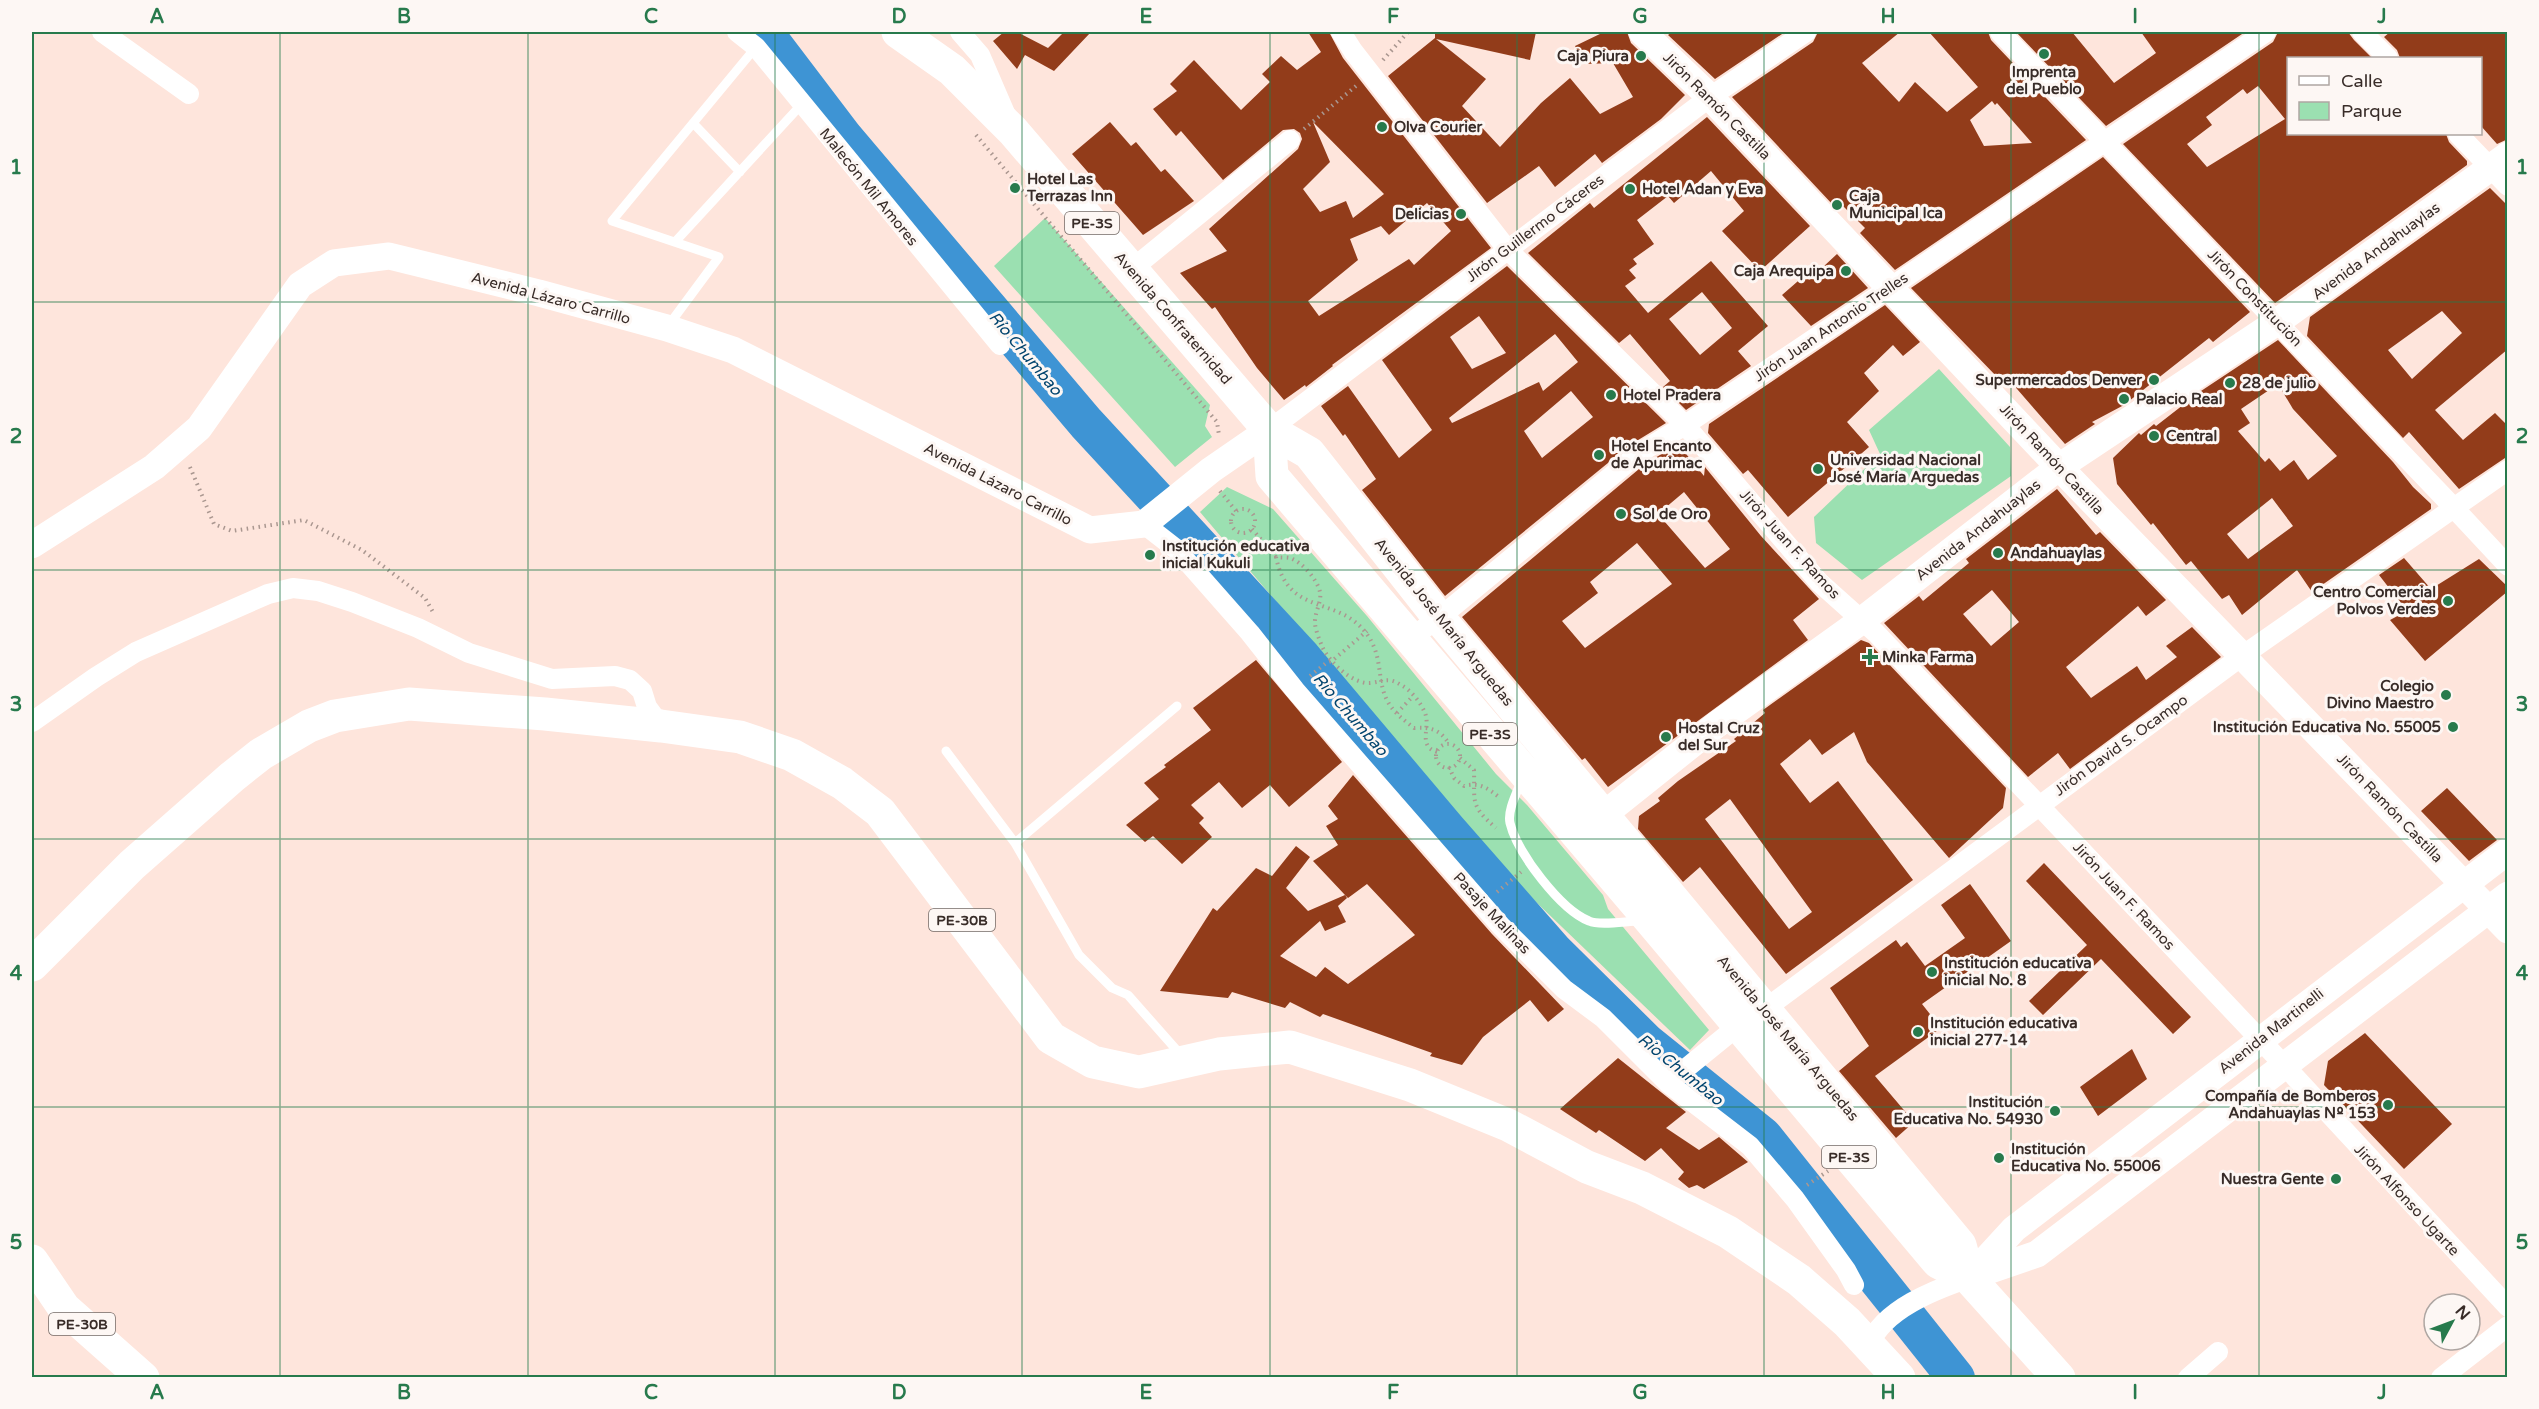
<svg xmlns="http://www.w3.org/2000/svg" width="2539" height="1409" font-family="'Varela Round',sans-serif">
<style>
.green{fill:#9be0b1}
.lines{fill:none;stroke-linecap:round;stroke-linejoin:round}
.river{stroke:#3e94d4;stroke-width:38}
.building{fill:#923c1a;fill-rule:evenodd}
.path{stroke:#aa9790;stroke-width:4;stroke-dasharray:1.5 4.5;stroke-linecap:butt}
.lane{stroke:#fff;stroke-width:9}
.street{stroke:#fff;stroke-width:20}
.secondary{stroke:#fff;stroke-width:27}
.highway{stroke:#fff;stroke-width:33}
.grid{fill:none;stroke:#277a4c;stroke-width:1.5;stroke-opacity:0.55}
.poi-dot{fill:#277a4c;stroke:#fdf7f4;stroke-width:2}
.labels{text-anchor:middle;stroke-width:6;stroke-linejoin:round;paint-order:stroke}
.shield{fill:#fdf7f4;stroke:#736965;stroke-width:1.5}
.shield-label{font-size:14px;font-weight:bold;fill:#382c28}
.poi-label{font-size:15px;font-weight:bold;fill:#382c28;stroke:#fdf7f4;text-anchor:start}
.street-label{font-size:15px;fill:#382c28;stroke:#fdf7f4}
.water-label{font-size:16px;font-style:italic;fill:#00436d;stroke:#fdf7f4}
.neatline{fill:none;stroke:#277a4c;stroke-width:2}
.grid-label{font-size:20px;text-anchor:middle;font-weight:bold;fill:#277a4c}
</style>
<rect width="100%" height="100%" fill="#fee5dc"/>
<path class="green" d="M1045,218L1210,405L1205,426L1212,437L1175,467L994,266Z
M1939,369L2010,447L2011,476L1862,580L1816,543L1814,517L1880,454L1869,430Z
M1227,487L1273,509L1367,616L1496,774L1527,805L1603,895L1608,909L1709,1030L1690,1050L1513,880L1200,512Z"/>
<g class="lines">
<path class="river" d="M764,32L843,136L1086,423L1302,657L1447,829L1554,951L1646,1042L1763,1136L1956,1378"/>
</g>
<path class="building" d="M1004,32H1017L1048,48L1064,32H1091L1054,71L1025,55L1017,69L993,41Z
M1308,32H1329L1343,58L1491,248L1332,365L1333,366L1306,387L1305,385L1284,400L1257,368L1215,307L1212,309L1180,273L1227,251L1209,229L1298,149L1302,139L1300,133L1294,129L1283,130L1223,180L1181,131L1176,136L1153,109L1177,91L1170,84L1194,60L1241,110L1270,82L1262,74L1281,56L1297,70L1321,52ZM1313,122L1384,194L1353,218L1346,201L1320,212L1303,189L1330,162ZM1427,203L1451,231L1414,265L1409,259L1319,316L1308,301L1358,260L1350,239L1381,226L1389,235Z
M1435,32H1536L1530,60L1436,39L1486,79L1462,106L1500,147L1541,103L1570,78L1600,114L1633,97L1613,63L1585,64L1575,46L1604,32H1627L1631,43L1685,95L1661,119L1602,163L1595,154L1555,187L1539,166L1487,203L1388,76L1435,38Z
M1672,32H1785L1715,79L1668,35Z
M1818,32H1900L1862,63L1899,102L1915,82L1947,112L1978,87L1929,32H1988L1991,40L2086,140L1895,270L1860,233L1865,228L1838,201L1833,205L1732,97L1813,42ZM1992,101L1995,105L1997,103L2032,143L1984,146L1970,120Z
M2016,32H2072L2114,83L2156,53L2141,32H2245L2106,126Z
M2278,32H2348L2354,40L2372,58H2289V134H2446L2449,142L2467,161V165L2275,303L2123,144L2273,42ZM2258,86L2285,119L2207,167L2187,144L2212,125L2206,117L2243,89L2247,94Z
M2390,32H2508V139L2497,144L2481,126V58H2400L2397,50L2384,37Z
M1707,117L1810,226L1760,271L1722,231L1744,211L1711,171L1674,203L1668,196L1637,220L1654,244L1633,259L1637,264L1629,270L1636,278L1625,286L1648,313L1711,261L1768,326L1738,351L1751,366L1686,410L1663,387L1670,381L1630,334L1619,343L1528,253L1590,203L1594,208ZM1702,292L1732,328L1700,355L1669,319Z
M1110,122L1131,146L1136,142L1161,172L1165,169L1194,201L1143,235L1072,154Z
M2103,157L2250,312L2213,342L2209,338L2124,405L2092,422L2095,424L2065,444L2004,374L1999,379L1911,288Z
M2490,188L2508,206V349L2435,410L2463,440L2495,413L2508,426V456L2459,489L2409,432L2403,438L2307,336L2310,317ZM2442,311L2462,333L2412,379L2388,350Z
M1837,254L1868,288L1811,326L1782,295L1805,275L1809,280Z
M1507,266L1666,423L1630,445L1445,596L1362,490L1376,479L1345,434L1343,436L1321,406L1348,386L1399,458L1432,430L1382,360ZM1479,316L1506,353L1472,369L1450,337ZM1555,334L1578,362L1543,391L1539,382L1452,423L1449,418ZM1571,391L1593,417L1542,458L1524,431Z
M1885,305L1920,342L1903,356L1893,345L1864,373L1879,391L1847,422L1869,447L1788,517L1748,470L1743,474L1708,433L1709,424Z
M2278,340L2393,462L2413,487L2431,504V509L2312,592L2297,570L2242,615L2229,595L2222,599L2191,561L2186,565L2153,523L2151,525L2117,484L2113,458L2139,433L2141,435L2154,424L2156,426L2201,391ZM2278,384L2293,409L2337,456L2308,480L2294,460L2280,471L2269,458L2265,462L2238,431L2250,423L2241,409ZM2272,498L2293,526L2248,559L2227,534Z
M1678,444L1704,476L1705,467L1761,536L1819,599L1793,620L1808,640L1608,787L1585,758L1582,760L1462,617L1645,464ZM1684,492L1730,549L1705,568L1658,514ZM1637,543L1672,584L1585,648L1562,621L1598,593L1590,582Z
M2057,489L2096,535L2100,532L2166,600L2146,616L2138,606L2066,667L2091,698L2137,666L2146,680L2177,657L2166,646L2192,627L2221,657L2070,769L2058,753L2028,777L1884,623L1919,596L1923,601L1969,563L1966,559ZM1992,590L2019,622L1991,646L1963,614Z
M2404,558L2431,589L2479,559L2508,587V591L2425,661L2390,620L2407,611L2379,575Z
M1861,640L1869,643L2006,788L2003,808L1949,858L1867,762L1854,732L1822,755L1810,739L1780,764L1810,803L1838,781L1913,880L1786,974L1700,867L1683,882L1638,829L1639,816L1660,801L1658,798L1678,781L1736,741L1734,739L1765,713L1763,710ZM1730,799L1812,912L1789,929L1705,819Z
M1256,660L1342,762L1289,807L1270,785L1242,808L1219,782L1191,805L1204,818L1199,823L1212,837L1182,864L1153,836L1145,842L1126,825L1159,799L1144,783L1166,767L1164,765L1211,730L1193,708Z
M1353,775L1492,934L1564,1009L1548,1022L1530,1000L1483,1037L1462,1065L1430,1056L1432,1053L1323,1014L1320,1017L1290,1002L1285,1008L1232,992L1228,998L1160,991L1213,908L1217,911L1256,868L1272,876L1296,846L1310,857L1286,888L1308,911L1345,895L1313,861L1338,845L1326,826L1338,819L1328,806ZM1367,884L1415,935L1348,984L1325,967L1316,977L1280,956L1320,921L1325,931L1346,922L1338,906L1347,898L1345,895L1348,898Z
M2447,788L2497,840L2469,861L2421,811Z
M2044,863L2191,1017L2173,1034L2101,959L2043,1015L2029,1001L2087,945L2026,881Z
M1970,884L2011,941L1922,1004L1941,1028L1875,1076L1914,1122L1896,1138L1839,1071L1869,1046L1830,988L1896,940L1901,947L1907,942L1925,966L1965,938L1941,905Z
M2365,1033L2452,1124L2404,1169L2324,1085L2328,1061Z
M2132,1049L2147,1079L2098,1116L2080,1087Z
M1618,1058L1686,1112L1666,1128L1699,1150L1719,1137L1748,1162L1704,1189L1697,1185L1689,1188L1678,1179L1684,1172L1661,1148L1645,1161L1599,1130L1596,1133L1560,1109Z"/>
<g class="lines">
<path class="path" d="M1383,60L1408,32
M1304,129L1356,86
M976,135L1217,422L1219,435
M190,467L214,524L232,531L304,520L362,550L425,598L434,614
M1220,491L1236,511
M1231 521a12 12 0 1 1 24 0a12 12 0 1 1-24 0Z
M1252,529L1276,557
M1310,676L1326,663L1332,661L1367,631
M1397,713L1413,696
M1436 756a12 12 0 1 1 24 0a12 12 0 1 1-24 0Z
M1437,752C1417,746 1431,727 1425,713C1421,703 1411,690 1401,685C1389,677 1384,681 1371,683C1353,685 1328,661 1322,646C1319,639 1316,631 1315,624C1314,613 1322,602 1320,592C1317,579 1302,562 1290,558C1286,557 1281,558 1276,557C1288,617 1337,595 1366,633C1384,656 1376,681 1388,702C1394,713 1404,720 1414,728C1430,727 1440,729 1449,744
M1460,758L1474,770C1475,801 1469,805 1496,828
M1449,767L1454,778L1464,786C1479,782 1488,788 1500,798
M1497,892L1521,872
M1807,1185L1828,1171"/>
<path class="lane" d="M693,123L740,172
M675,242L801,105
M668,326L719,257L612,221L756,47
M946,751L1015,843L1079,955L1112,988L1128,995L1181,1055
M1522,779C1518,791 1507,810 1510,823C1517,853 1561,910 1589,921C1600,926 1627,921 1640,921
M1015,843L1177,706"/>
<path class="street" d="M102,32L189,94
M737,32L756,47L1000,345
M960,32L980,55L1005,113
M1341,32L1353,51L1507,249L1685,425L1819,582L1876,633L2284,1065L2508,1307
M2000,32L2454,508L2508,566
M2362,32L2388,58
M2458,134L2508,186
M1132,269L1290,140
M1269,430L1710,97L1806,32
M1144,524L1176,549L1250,633L1295,690L1501,926L1564,989L1603,1018L1668,1083L1750,1146L1795,1199L1846,1270L1854,1285
M1409,639L1439,618L1638,454L1685,425L1891,287L2266,32
M32,722L96,677L136,652L268,594L293,588L318,591L352,602L418,628L469,653L552,679L615,676L630,680L642,691L647,707L661,726
M1668,1083L1738,1026L1765,1009L2242,656L2508,470
M1869,1345C1884,1309 1934,1290 1969,1278
M2188,1378L2218,1352
M2441,1378L2508,1326"/>
<path class="secondary" d="M1642,32L1710,97L2059,467L2508,930
M32,545L154,467L199,428L300,285L334,263L389,256L539,293L667,328L733,350L1090,530L1144,524L1211,470L1269,430
M1587,828L1716,725L1861,621L2059,467L2277,322L2508,155
M1973,1276L2037,1254L2508,895
M1969,1278L2014,1229L2508,851"/>
<path class="highway" d="M898,32L952,70L1013,131L1269,430L1309,453L1439,618L1960,1245L1969,1278
M1269,430L1272,476L1651,921L1938,1262L1969,1278L2059,1378
M32,965L132,865L232,777L261,754L309,726L335,716L409,704L545,714L661,726L740,737L792,755L842,783L880,812L1051,1038L1093,1062L1139,1072L1219,1054L1290,1047L1410,1085L1508,1125L1587,1167L1642,1188L1728,1232L1799,1280L1847,1322L1899,1378
M32,1261L64,1308L143,1378"/>
</g>
<path class="grid" d="M280,32V1378M528,32V1378M775,32V1378M1022,32V1378M1270,32V1378M1517,32V1378M1764,32V1378M2011,32V1378M2259,32V1378M32,302H2508M32,570H2508M32,839H2508M32,1107H2508"/>
<g class="poi-dot">
<circle cx="2044" cy="54" r="6"/>
<circle cx="1641" cy="56" r="6"/>
<circle cx="1382" cy="127" r="6"/>
<circle cx="1015" cy="188" r="6"/>
<circle cx="1630" cy="189" r="6"/>
<circle cx="1837" cy="205" r="6"/>
<circle cx="1461" cy="214" r="6"/>
<circle cx="1846" cy="271" r="6"/>
<circle cx="2154" cy="380" r="6"/>
<circle cx="2230" cy="383" r="6"/>
<circle cx="1611" cy="395" r="6"/>
<circle cx="2124" cy="399" r="6"/>
<circle cx="2154" cy="436" r="6"/>
<circle cx="1599" cy="455" r="6"/>
<circle cx="1818" cy="469" r="6"/>
<circle cx="1621" cy="514" r="6"/>
<circle cx="1998" cy="553" r="6"/>
<circle cx="1150" cy="555" r="6"/>
<circle cx="2448" cy="601" r="6"/>
<path d="M1867 648h6v6h6v6h-6v6h-6v-6h-6v-6h6z"/>
<circle cx="2446" cy="695" r="6"/>
<circle cx="2453" cy="727" r="6"/>
<circle cx="1666" cy="737" r="6"/>
<circle cx="1932" cy="972" r="6"/>
<circle cx="1918" cy="1032" r="6"/>
<circle cx="2388" cy="1105" r="6"/>
<circle cx="2055" cy="1111" r="6"/>
<circle cx="1999" cy="1158" r="6"/>
<circle cx="2336" cy="1179" r="6"/>
</g>
<g class="labels">
<g class="shield">
<rect x="1065" y="212" width="54" height="22" rx="4.5"/>
<rect x="1463" y="723" width="54" height="22" rx="4.5"/>
<rect x="929" y="909" width="66" height="22" rx="4.5"/>
<rect x="1822" y="1146" width="54" height="22" rx="4.5"/>
<rect x="49" y="1313" width="66" height="22" rx="4.5"/>
</g>
<g class="shield-label">
<text x="1092" y="228">PE-3S</text>
<text x="1490" y="739">PE-3S</text>
<text x="962" y="925">PE-30B</text>
<text x="1849" y="1162">PE-3S</text>
<text x="82" y="1329">PE-30B</text>
</g>
<g class="poi-label">
<text x="1629" y="61" text-anchor="end">Caja Piura</text>
<text x="2044" y="77" text-anchor="middle">Imprenta<tspan x="2044" dy="17">del Pueblo</tspan></text>
<text x="1394" y="132">Olva Courier</text>
<text x="1027" y="184">Hotel Las<tspan x="1027" dy="17">Terrazas Inn</tspan></text>
<text x="1642" y="194">Hotel Adan y Eva</text>
<text x="1849" y="201">Caja<tspan x="1849" dy="17">Municipal Ica</tspan></text>
<text x="1449" y="219" text-anchor="end">Delicias</text>
<text x="1834" y="276" text-anchor="end">Caja Arequipa</text>
<text x="2142" y="385" text-anchor="end">Supermercados Denver</text>
<text x="2242" y="388">28 de julio</text>
<text x="1623" y="400">Hotel Pradera</text>
<text x="2136" y="404">Palacio Real</text>
<text x="2166" y="441">Central</text>
<text x="1611" y="451">Hotel Encanto<tspan x="1611" dy="17">de Apurimac</tspan></text>
<text x="1830" y="465">Universidad Nacional<tspan x="1830" dy="17">José María Arguedas</tspan></text>
<text x="1633" y="519">Sol de Oro</text>
<text x="1162" y="551">Institución educativa<tspan x="1162" dy="17">inicial Kukuli</tspan></text>
<text x="2010" y="558">Andahuaylas</text>
<text x="2436" y="597" text-anchor="end">Centro Comercial<tspan x="2436" dy="17">Polvos Verdes</tspan></text>
<text x="1882" y="662">Minka Farma</text>
<text x="2434" y="691" text-anchor="end">Colegio<tspan x="2434" dy="17">Divino Maestro</tspan></text>
<text x="2441" y="732" text-anchor="end">Institución Educativa No. 55005</text>
<text x="1678" y="733">Hostal Cruz<tspan x="1678" dy="17">del Sur</tspan></text>
<text x="1944" y="968">Institución educativa<tspan x="1944" dy="17">inicial No. 8</tspan></text>
<text x="1930" y="1028">Institución educativa<tspan x="1930" dy="17">inicial 277-14</tspan></text>
<text x="2376" y="1101" text-anchor="end">Compañía de Bomberos<tspan x="2376" dy="17">Andahuaylas Nº 153</tspan></text>
<text x="2043" y="1107" text-anchor="end">Institución<tspan x="2043" dy="17">Educativa No. 54930</tspan></text>
<text x="2011" y="1154">Institución<tspan x="2011" dy="17">Educativa No. 55006</tspan></text>
<text x="2324" y="1184" text-anchor="end">Nuestra Gente</text>
</g>
<g class="street-label">
<text transform="translate(1717 106) rotate(45)" y="5">Jirón Ramón Castilla</text>
<text transform="translate(869 187) rotate(51)" y="5">Malecón Mil Amores</text>
<text transform="translate(1535 228) rotate(-37)" y="5">Jirón Guillermo Cáceres</text>
<text transform="translate(2376 251) rotate(-36)" y="5">Avenida Andahuaylas</text>
<text transform="translate(551 298) rotate(15)" y="5">Avenida Lázaro Carrillo</text>
<text transform="translate(2255 298) rotate(46)" y="5">Jirón Constitución</text>
<text transform="translate(1173 318) rotate(49)" y="5">Avenida Confraternidad</text>
<text transform="translate(1831 327) rotate(-34)" y="5">Jirón Juan Antonio Trelles</text>
<text transform="translate(2052 459) rotate(47)" y="5">Jirón Ramón Castilla</text>
<text transform="translate(998 484) rotate(27)" y="5">Avenida Lázaro Carrillo</text>
<text transform="translate(1978 530) rotate(-38)" y="5">Avenida Andahuaylas</text>
<text transform="translate(1790 544) rotate(48)" y="5">Jirón Juan F. Ramos</text>
<text transform="translate(1444 622) rotate(51)" y="5">Avenida José María Arguedas</text>
<text transform="translate(2121 745) rotate(-36)" y="5">Jirón David S. Ocampo</text>
<text transform="translate(2390 808) rotate(46)" y="5">Jirón Ramón Castilla</text>
<text transform="translate(2124 896) rotate(47)" y="5">Jirón Juan F. Ramos</text>
<text transform="translate(1492 913) rotate(47)" y="5">Pasaje Malinas</text>
<text transform="translate(2271 1031) rotate(-38)" y="5">Avenida Martinelli</text>
<text transform="translate(1788 1038) rotate(50)" y="5">Avenida José María Arguedas</text>
<text transform="translate(2407 1200) rotate(47)" y="5">Jirón Alfonso Ugarte</text>
</g>
<g class="water-label">
<text transform="translate(1026 353) rotate(50)" y="6">Río Chumbao</text>
<text transform="translate(1351 714) rotate(49)" y="6">Río Chumbao</text>
<text transform="translate(1681 1069) rotate(39)" y="6">Río Chumbao</text>
</g>
</g>
<rect width="2539" height="1409" fill="none" stroke="#fdf7f4" stroke-width="66"/>
<rect x="2287" y="57" width="195" height="78" fill="#fdf7f4" stroke="#aea6a2" stroke-width="1.5"/>
<rect x="2299" y="76" width="30" height="9" fill="#ffffff" stroke="#aea6a2" stroke-width="1.5"/>
<text x="2341" y="87" font-size="18" fill="#382c28">Calle</text>
<rect x="2299" y="102" width="30" height="18" fill="#9be0b1" stroke="#aea6a2" stroke-width="1.5"/>
<text x="2341" y="117" font-size="18" fill="#382c28">Parque</text>
<g transform="translate(2452 1322) rotate(49)"><circle r="28" fill="#fdf7f4" stroke="#aea6a2" stroke-width="1.5"/>
<path d="M0-4.5L10 22L0 15L-10 22Z" fill="#277a4c"/>
<text y="-9" font-size="16" font-weight="bold" text-anchor="middle" fill="#382c28">N</text>
</g>
<rect x="33" y="33" width="2473" height="1343" class="neatline"/>
<g class="grid-label">
<text x="157" y="23">A</text>
<text x="404" y="23">B</text>
<text x="651" y="23">C</text>
<text x="899" y="23">D</text>
<text x="1146" y="23">E</text>
<text x="1393" y="23">F</text>
<text x="1640" y="23">G</text>
<text x="1888" y="23">H</text>
<text x="2135" y="23">I</text>
<text x="2382" y="23">J</text>
<text x="16" y="174">1</text>
<text x="2522" y="174">1</text>
<text x="16" y="443">2</text>
<text x="2522" y="443">2</text>
<text x="16" y="711">3</text>
<text x="2522" y="711">3</text>
<text x="16" y="980">4</text>
<text x="2522" y="980">4</text>
<text x="16" y="1249">5</text>
<text x="2522" y="1249">5</text>
<text x="157" y="1399">A</text>
<text x="404" y="1399">B</text>
<text x="651" y="1399">C</text>
<text x="899" y="1399">D</text>
<text x="1146" y="1399">E</text>
<text x="1393" y="1399">F</text>
<text x="1640" y="1399">G</text>
<text x="1888" y="1399">H</text>
<text x="2135" y="1399">I</text>
<text x="2382" y="1399">J</text>
</g>
</svg>
